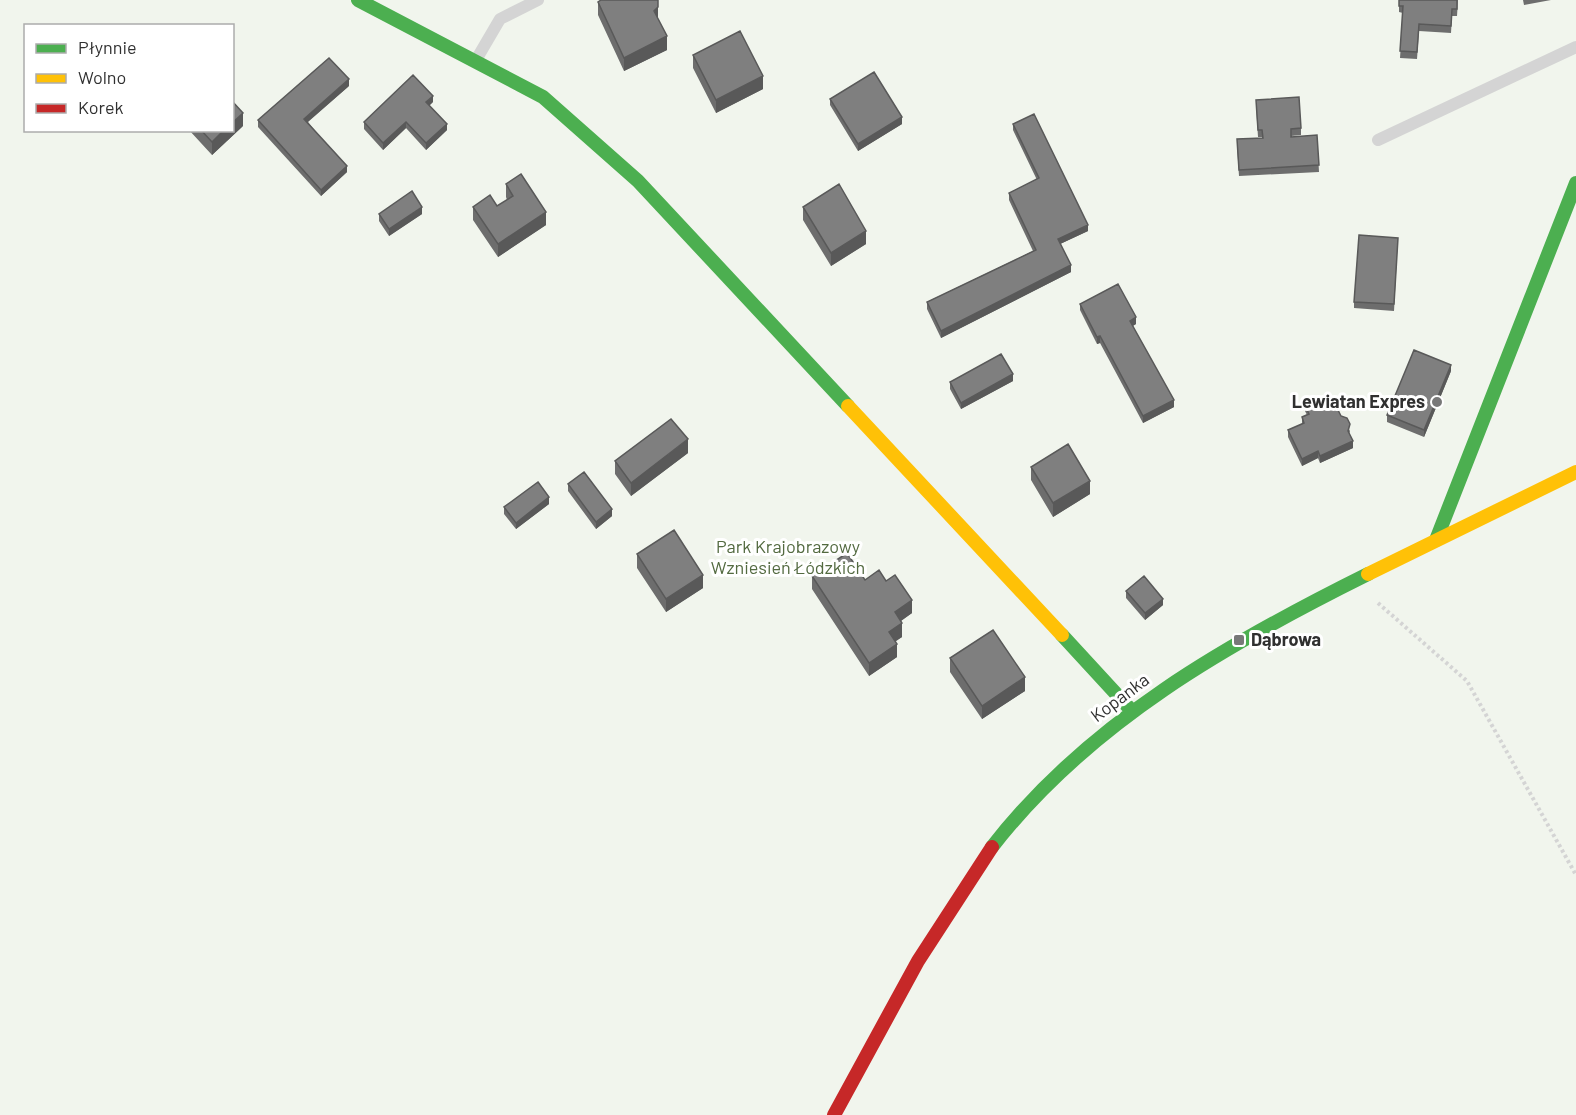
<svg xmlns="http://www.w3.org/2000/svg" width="1576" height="1115" font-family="Barlow,sans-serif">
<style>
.green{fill:#f1f5ed;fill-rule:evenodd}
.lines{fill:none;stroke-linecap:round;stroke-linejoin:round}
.path{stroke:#d4d4d4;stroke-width:4;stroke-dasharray:3 3;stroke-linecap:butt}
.lane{stroke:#d4d4d4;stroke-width:12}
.fast{stroke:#4caf50;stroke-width:14}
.slow{stroke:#ffc107;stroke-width:14}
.jam{stroke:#c62828;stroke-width:14}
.wall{fill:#6d6d6d}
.shaded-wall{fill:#595959}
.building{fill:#7f7f7f;stroke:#595959;stroke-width:1.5}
.poi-dot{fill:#787878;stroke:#fff;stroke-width:2}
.labels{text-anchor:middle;stroke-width:6;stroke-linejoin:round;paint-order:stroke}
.poi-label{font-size:18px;font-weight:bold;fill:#303030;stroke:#fff;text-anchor:end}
.park-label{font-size:18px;fill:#536a40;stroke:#fff}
.street-label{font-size:18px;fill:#303030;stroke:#fff}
</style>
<rect width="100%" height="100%" fill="#fff"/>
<path class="green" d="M0,0H1576V1115H0ZM26,26H232V130H26Z"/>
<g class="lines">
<path class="path" d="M1378,603L1467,681L1576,875"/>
<path class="lane" d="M476,60L500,19L538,0
M1378,140L1576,47"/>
<path class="fast" d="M358,0L543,97L638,181L848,406
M1436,540L1576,183
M1062,635L1131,710
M992,847C1089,722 1229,643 1368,574"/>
<path class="slow" d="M848,406L1062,635
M1368,574L1576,472"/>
<path class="jam" d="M834,1115L918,961L992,847"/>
</g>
<path class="wall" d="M1399,0H1458L1457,16H1452L1451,33L1419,31L1417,59L1400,58L1403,13L1399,12Z
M1523,0H1551L1524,5Z
M598,2L658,19L667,50L624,71L598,15Z
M693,55L763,89L716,113L693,68Z
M349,86L308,122L347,172L321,196L258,127V120Z
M830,99L902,124L858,151L830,105Z
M433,102L429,105L447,130L426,150L406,128L383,150L364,129V122Z
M1256,106L1301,128V135L1291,136V137L1317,135L1319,172L1239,176L1237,146L1262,138V137H1258Z
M1013,124L1088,231L1060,244L1071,272L941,338L927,309V302L1033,251L1009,200V193L1037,180L1013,130Z
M243,126L212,155L189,130H232Z
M506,184L546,225L498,257L473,220V207L497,206L507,200L506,197Z
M803,207L866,244L831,266L803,220Z
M379,214H422L389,236L379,221Z
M1398,238L1394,311L1354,308V302Z
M1080,304L1136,324L1133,326L1174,407L1143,423L1100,343L1097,344L1080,310Z
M1451,371L1424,437L1387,422V415Z
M1013,381L961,409L950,389V382Z
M1305,405L1324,406L1341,416L1350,431L1349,434L1353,448L1320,463L1318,458L1302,466L1288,437V430L1302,424V417L1307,415L1305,411Z
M688,453L631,496L615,474V461Z
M1031,467L1090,494L1053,517L1031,480Z
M568,484L612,516L596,529L568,491Z
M549,504L516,529L504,514V507Z
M637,554L703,588L666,612L637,568Z
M812,576L886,581L912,613L901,621L902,637L895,641L897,657L869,676L812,589Z
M1126,591L1163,605L1145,620L1126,598Z
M950,658L1025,691L982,719L950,672Z"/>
<path class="shaded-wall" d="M658,7V20L654,11Z
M667,36V50L624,71V58Z
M763,76V89L716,113V100Z
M349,79V86L304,125V119Z
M433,96V102L426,109V102Z
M243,113V126L212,155V142L224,130H232V123Z
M902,117V124L858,151V144Z
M406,122V128L383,150V143Z
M447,124V130L426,150V143Z
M347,166V172L321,196V190Z
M422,207V214L389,236V229Z
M546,212V225L498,257V244Z
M1088,225V231L1058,245V239Z
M866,231V244L831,266V253Z
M1071,265V272L941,338V331Z
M1136,317V324L1130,327V321Z
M1100,336V343L1097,344V337Z
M1451,365V371L1424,437V430Z
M1013,374V381L961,409V403Z
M1174,400V407L1143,423V416Z
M688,439V453L631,496V483Z
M1353,441V448L1320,463V456Z
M1318,451V458L1302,466V459Z
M1090,481V494L1053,517V503Z
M549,497V504L516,529V523Z
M612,509V516L596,529V522Z
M703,575V588L666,612V599Z
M1163,599V605L1145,620V613Z
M912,600V613L895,625V612Z
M902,623V637L889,646V632Z
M897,644V657L869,676V663Z
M1025,677V691L982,719V706Z"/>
<path class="building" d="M601,0H658V7L654,11L667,36L624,58L598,2Z
M1399,0H1457V9H1452L1451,26L1419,24L1417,52L1400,51L1403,6H1399Z
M740,31L763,76L716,100L693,55Z
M329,58L349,79L304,119L347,166L321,190L258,120Z
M874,72L902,117L858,144L830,99Z
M413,75L433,96L426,102L447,124L426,143L406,122L383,143L364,122Z
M1299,97L1301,128L1291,129V137L1317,135L1319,165L1239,170L1237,139L1263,138L1262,130H1258L1256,100Z
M232,101L243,113L232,123Z
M1034,114L1088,225L1058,239L1071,265L941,331L927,302L1036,250L1009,193L1039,178L1013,124Z
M201,130H224L212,142Z
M521,174L546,212L498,244L473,207L490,195L497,206L513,196L506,184Z
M839,184L866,231L831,253L803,207Z
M412,191L422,207L389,229L379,214Z
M1359,235L1398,238L1394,304L1354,302Z
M1118,284L1136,317L1130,321L1174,400L1143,416L1100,336L1097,337L1080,304Z
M1414,350L1451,365L1424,430L1387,415Z
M1001,354L1013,374L961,403L950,382Z
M1320,398L1324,406L1334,402L1341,416L1347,418L1350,424L1348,431L1353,441L1320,456L1318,451L1302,459L1288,430L1304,423L1302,417L1309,414L1305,405Z
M671,419L688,439L631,483L615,461Z
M1068,444L1090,481L1053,503L1031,467Z
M584,472L612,509L596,522L568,484Z
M538,482L549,497L516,523L504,507Z
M674,530L703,575L666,599L637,554Z
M847,553L865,580L879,570L886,581L895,575L912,600L895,612L902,623L889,632L897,644L869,663L812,576Z
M1144,576L1163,599L1145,613L1126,591Z
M993,630L1025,677L982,706L950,658Z"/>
<g class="poi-dot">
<circle cx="1437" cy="402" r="6"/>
<rect x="1233" y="634" width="12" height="12" rx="3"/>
</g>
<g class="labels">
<g class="poi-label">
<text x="1425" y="408">Lewiatan Expres</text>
<text x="1251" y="646" text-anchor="start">Dąbrowa</text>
</g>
<g class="park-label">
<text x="788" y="553">Park Krajobrazowy<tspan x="788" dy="21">Wzniesień Łódzkich</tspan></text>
</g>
<g class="street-label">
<text transform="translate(1120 698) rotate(-37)" y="6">Kopanka</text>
</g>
</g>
<rect x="24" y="24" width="210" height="108" fill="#ffffff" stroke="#acacac" stroke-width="1.5"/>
<rect x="36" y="44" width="30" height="9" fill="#4caf50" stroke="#acacac" stroke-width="1.5"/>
<text x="78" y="54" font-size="18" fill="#303030">Płynnie</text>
<rect x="36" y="74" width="30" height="9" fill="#ffc107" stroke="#acacac" stroke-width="1.5"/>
<text x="78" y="84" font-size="18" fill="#303030">Wolno</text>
<rect x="36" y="104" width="30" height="9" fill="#c62828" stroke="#acacac" stroke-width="1.5"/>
<text x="78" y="114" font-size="18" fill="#303030">Korek</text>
</svg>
